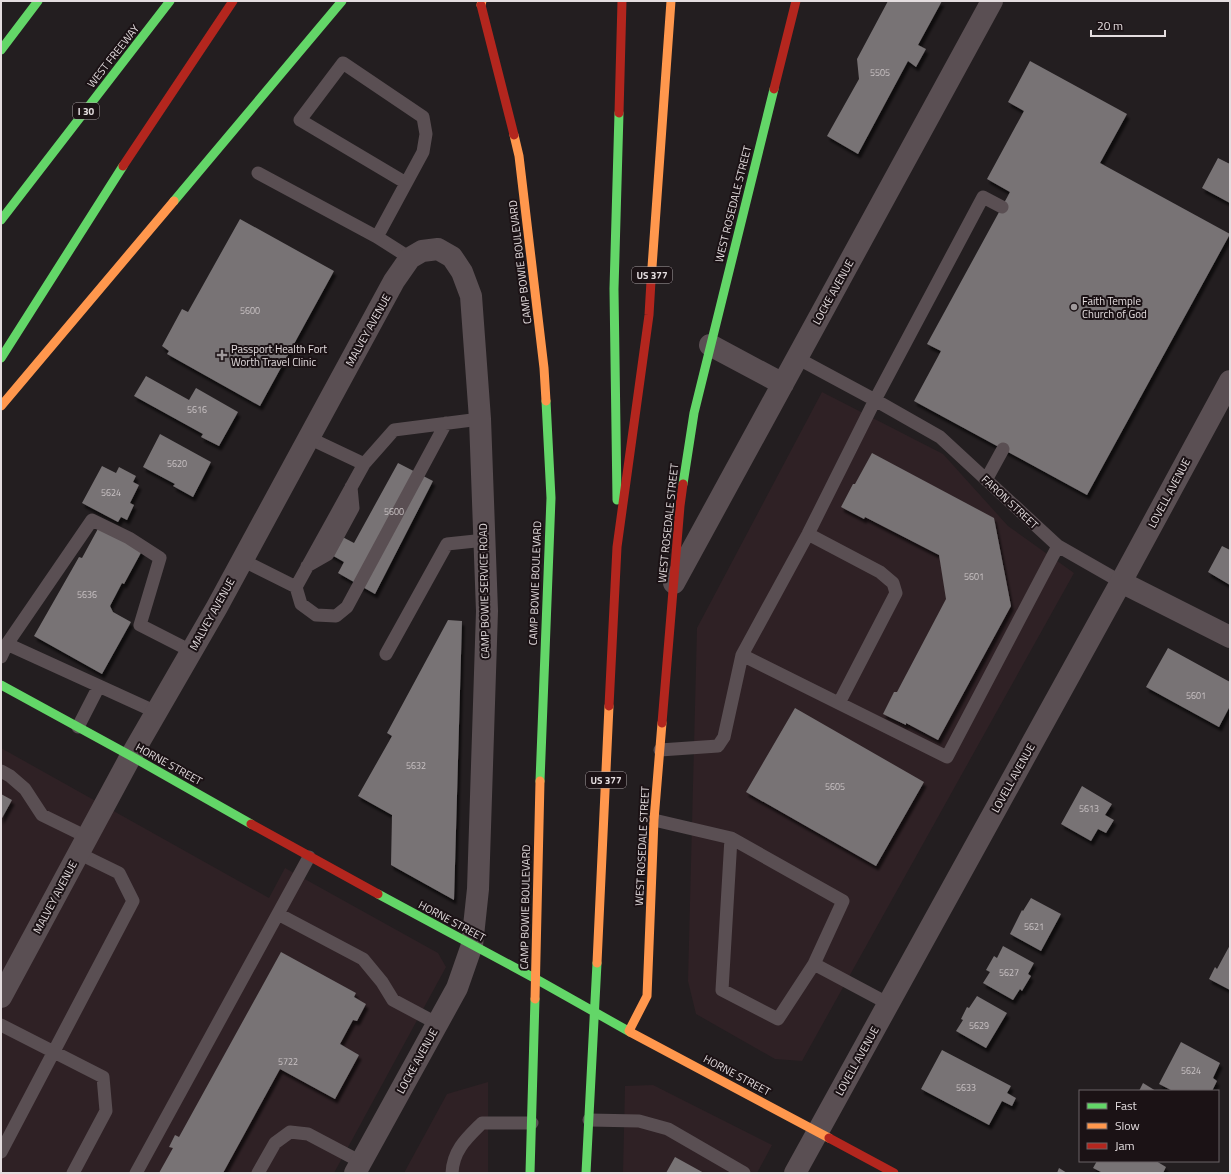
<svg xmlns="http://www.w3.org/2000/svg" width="1231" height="1174" font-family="'Titillium Web',sans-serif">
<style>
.built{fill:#2f2125}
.building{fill:#787375;filter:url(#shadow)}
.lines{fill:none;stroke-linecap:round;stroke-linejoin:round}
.lane{stroke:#5a4f53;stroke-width:13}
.street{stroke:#5a4f53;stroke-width:22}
.fast{stroke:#63d668;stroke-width:9}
.slow{stroke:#ff974d;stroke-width:9}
.jam{stroke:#b3261e;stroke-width:9}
.poi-dot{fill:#a09a9c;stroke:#1b1215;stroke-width:1.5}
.labels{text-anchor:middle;stroke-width:4;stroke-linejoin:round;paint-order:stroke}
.number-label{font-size:9px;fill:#c9c2c4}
.shield{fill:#1b1215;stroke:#a8a0a2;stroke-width:1}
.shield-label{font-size:10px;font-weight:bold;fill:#e4dddf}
.street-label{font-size:11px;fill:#e4dddf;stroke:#1b1215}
.poi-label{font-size:11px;fill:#e4dddf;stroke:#1b1215;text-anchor:start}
</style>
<defs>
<filter id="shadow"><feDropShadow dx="2.5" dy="4.5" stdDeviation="1" flood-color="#0009"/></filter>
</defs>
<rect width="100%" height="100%" fill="#231e20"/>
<path class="built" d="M822,392L943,454L1008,526L1074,573L802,1061L775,1059L696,1014L688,981L697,628Z
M1,748L269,898L285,868L438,953L446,967L334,1173H1Z
M488,1082V1173H404L447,1094Z
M653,1085L772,1145L757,1173H623L625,1086Z"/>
<path class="building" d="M888,1H942L918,45L926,49L916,67L908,61L858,154L827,136L859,79L857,59Z
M1030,61L1127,114L1100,163L1230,234L1087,495L914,401L941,351L927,344L1010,192L987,179L1024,111L1008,102Z
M1218,158L1230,164V203L1202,188Z
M240,219L334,271L260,406L167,354L169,351L162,346L182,309L188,312Z
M146,376L189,400L196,388L238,412L219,446L201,437L203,434L134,396Z
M160,434L211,462L193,497L173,486L175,484L143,467Z
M872,453L994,518L1011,606L938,740L906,723V725L883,714L894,692H897L946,599L939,555L865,517L864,519L841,507L853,484H855Z
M398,463L433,481L375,594L338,573L344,562L323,550L333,532L354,543Z
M102,466L116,473L119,467L136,476L133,482L139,485L130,503L134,505L127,520L121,517L118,522L82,503Z
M100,525L143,549L124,584L122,583L110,606L113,612L131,622L102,674L34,636L79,557L82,558Z
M1222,546L1230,550V585L1208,572Z
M448,620L462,621L454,900L391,865L392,815L358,796L392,736L387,733Z
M1168,648L1230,682V706L1219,727L1146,687Z
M795,708L924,782L876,866L746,792Z
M1082,786L1112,804L1105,815L1114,820L1106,833L1098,829L1091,841L1061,824Z
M1,794L12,800L1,820Z
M1031,898L1061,914L1041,951L1010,934L1022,910L1023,911Z
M1230,945V990L1209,979L1215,967L1217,969Z
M1003,946L1034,963L1028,974L1031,976L1022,991L1020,989L1013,1000L983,983L990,972L986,970L994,956L997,958Z
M281,952L356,993L354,997L366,1004L357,1021L353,1020L340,1044L359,1055L335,1099L280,1069L223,1173H159L173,1148L169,1147L175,1135L179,1137Z
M977,996L1007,1013L986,1048L956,1031L963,1020L961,1019L967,1007L969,1008Z
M1181,1042L1220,1063L1213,1078L1217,1081L1212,1091H1173L1159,1084Z
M942,1050L1011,1086L1007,1093L1016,1098L1012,1106L1002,1101L989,1125L921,1089Z
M1143,1083L1156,1091H1139Z
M675,1157L704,1173H666Z
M1097,1161H1156L1166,1167L1163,1173H1103L1093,1168Z
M1059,1168L1067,1173H1057Z"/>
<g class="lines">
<path class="lane" d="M258,173L377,237L410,258
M377,237L423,152L426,134L423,117L343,63L300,120L406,183
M797,358L875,400L940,437L1058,546L1121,582
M309,438L364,464
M986,480L1003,449
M808,534L880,572L893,583L896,593L839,703
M242,560L296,587L364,464L394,430L480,419
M307,566L328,554L353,508L351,487
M296,587L301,604L316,615L336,616L347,607L446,423
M386,654L447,544L485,540
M742,655L808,534L875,400L983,197L1002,207
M1,657L7,644
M156,712L7,644L92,520L129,538L160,558L140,625L191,651
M78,727L99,686
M660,750L718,746L724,737L742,655L947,757L1058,546
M1,771L10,776L25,789L42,815L87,837
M654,820L731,838L722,990L778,1019L814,964L889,1004
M731,838L843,901L814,964
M278,914L363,959L382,982L393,1000L438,1024
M1,1025L103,1077L106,1111L73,1173
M589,1120L639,1121L668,1129L744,1173
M1,1152L133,901L119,873L78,853
M136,1173L309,857
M258,1173L275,1143L290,1132L308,1134L361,1162
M452,1173C453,1150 467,1138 482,1123H532"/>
<path class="street" d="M710,345L783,384
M1121,582L1230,637
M674,583L992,1
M1,997L131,756L217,607L394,281L410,258L422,251L438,249L452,257L462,272L471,296L480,419L487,611L478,889L472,945L457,988L355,1173
M795,1173L1121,582L1230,381"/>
<path class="fast" d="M1,50L38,1
M174,201L342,1
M1,220L170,1
M1,358L123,166
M683,484L694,413L774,89
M617,500L614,289L619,113
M1,685L131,756L251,824
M540,781L551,498L546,401
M378,894L536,979L630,1032
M530,1173L535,999
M586,1173L597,963"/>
<path class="slow" d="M481,5L482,1
M514,135L519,156L544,368L546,401
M651,281L671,1
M1,406L174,201
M597,963L609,706
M535,999L540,781
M629,1031L647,996L654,820L662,723
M630,1032L829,1138"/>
<path class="jam" d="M481,5L514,135
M774,89L796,1
M619,113L622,1
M123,166L233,1
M617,547L649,315L651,281
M609,706L617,547
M662,723L680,506L683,484
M251,824L378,894
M829,1138L894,1173"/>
</g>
<g class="poi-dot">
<circle cx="1074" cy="307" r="4"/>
<path d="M220 349h4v4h4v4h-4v4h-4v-4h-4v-4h4z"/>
</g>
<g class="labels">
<g class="number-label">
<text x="880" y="76">5505</text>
<text x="250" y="314">5600</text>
<text x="197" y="413">5616</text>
<text x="177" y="467">5620</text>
<text x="111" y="496">5624</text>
<text x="394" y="515">5600</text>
<text x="974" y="580">5601</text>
<text x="87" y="598">5636</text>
<text x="1196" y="699">5601</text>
<text x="416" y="769">5632</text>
<text x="835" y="790">5605</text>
<text x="1089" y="812">5613</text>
<text x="1034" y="930">5621</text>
<text x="1009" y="976">5627</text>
<text x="979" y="1029">5629</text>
<text x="288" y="1065">5722</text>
<text x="1191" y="1074">5624</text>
<text x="966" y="1091">5633</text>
</g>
<g class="shield">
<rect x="73" y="103" width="26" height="16" rx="3"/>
<rect x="632" y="267" width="40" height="16" rx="3"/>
<rect x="586" y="772" width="40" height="16" rx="3"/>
</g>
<g class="shield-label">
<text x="86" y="115">I 30</text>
<text x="652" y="279">US 377</text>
<text x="606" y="784">US 377</text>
</g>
<g class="street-label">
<text transform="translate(113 56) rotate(-52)" y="4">WEST FREEWAY</text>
<text transform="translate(733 204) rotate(-76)" y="4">WEST ROSEDALE STREET</text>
<text transform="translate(520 262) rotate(-97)" y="4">CAMP BOWIE BOULEVARD</text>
<text transform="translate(833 292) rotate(-61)" y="4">LOCKE AVENUE</text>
<text transform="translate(368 330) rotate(-61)" y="4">MALVEY AVENUE</text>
<text transform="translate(1169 493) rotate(-62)" y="4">LOVELL AVENUE</text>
<text transform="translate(1010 502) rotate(43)" y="4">FARON STREET</text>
<text transform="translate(668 523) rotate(-84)" y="4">WEST ROSEDALE STREET</text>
<text transform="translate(535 583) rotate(-88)" y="4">CAMP BOWIE BOULEVARD</text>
<text transform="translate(484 591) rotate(-91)" y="4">CAMP BOWIE SERVICE ROAD</text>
<text transform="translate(212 614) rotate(-61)" y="4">MALVEY AVENUE</text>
<text transform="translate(169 764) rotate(29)" y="4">HORNE STREET</text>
<text transform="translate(1013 778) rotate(-61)" y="4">LOVELL AVENUE</text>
<text transform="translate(642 846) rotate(-87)" y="4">WEST ROSEDALE STREET</text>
<text transform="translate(55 897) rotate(-62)" y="4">MALVEY AVENUE</text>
<text transform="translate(525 907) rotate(-89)" y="4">CAMP BOWIE BOULEVARD</text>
<text transform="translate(452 921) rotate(28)" y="4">HORNE STREET</text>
<text transform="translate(417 1061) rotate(-61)" y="4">LOCKE AVENUE</text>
<text transform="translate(857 1061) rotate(-61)" y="4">LOVELL AVENUE</text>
<text transform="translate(737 1075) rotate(28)" y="4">HORNE STREET</text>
</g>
<g class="poi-label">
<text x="1082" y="305">Faith Temple<tspan x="1082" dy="13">Church of God</tspan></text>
<text x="231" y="353">Passport Health Fort<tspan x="231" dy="13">Worth Travel Clinic</tspan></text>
</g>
</g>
<rect width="1231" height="1174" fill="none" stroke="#e4dddf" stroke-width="4"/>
<rect x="1079" y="1090" width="140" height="72" fill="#1b1215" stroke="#6b6366"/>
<rect x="1087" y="1103" width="20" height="6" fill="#63d668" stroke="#6b6366"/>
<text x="1115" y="1110" font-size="12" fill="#e4dddf">Fast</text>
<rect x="1087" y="1123" width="20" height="6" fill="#ff974d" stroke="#6b6366"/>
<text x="1115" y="1130" font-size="12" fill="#e4dddf">Slow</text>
<rect x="1087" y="1143" width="20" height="6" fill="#b3261e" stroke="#6b6366"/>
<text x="1115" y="1150" font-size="12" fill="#e4dddf">Jam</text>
<path d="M1091 30v6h74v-6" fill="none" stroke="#e4dddf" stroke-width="2"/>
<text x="1097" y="30" font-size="12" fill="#e4dddf" stroke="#1b1215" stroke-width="3" paint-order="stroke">20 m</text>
</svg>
